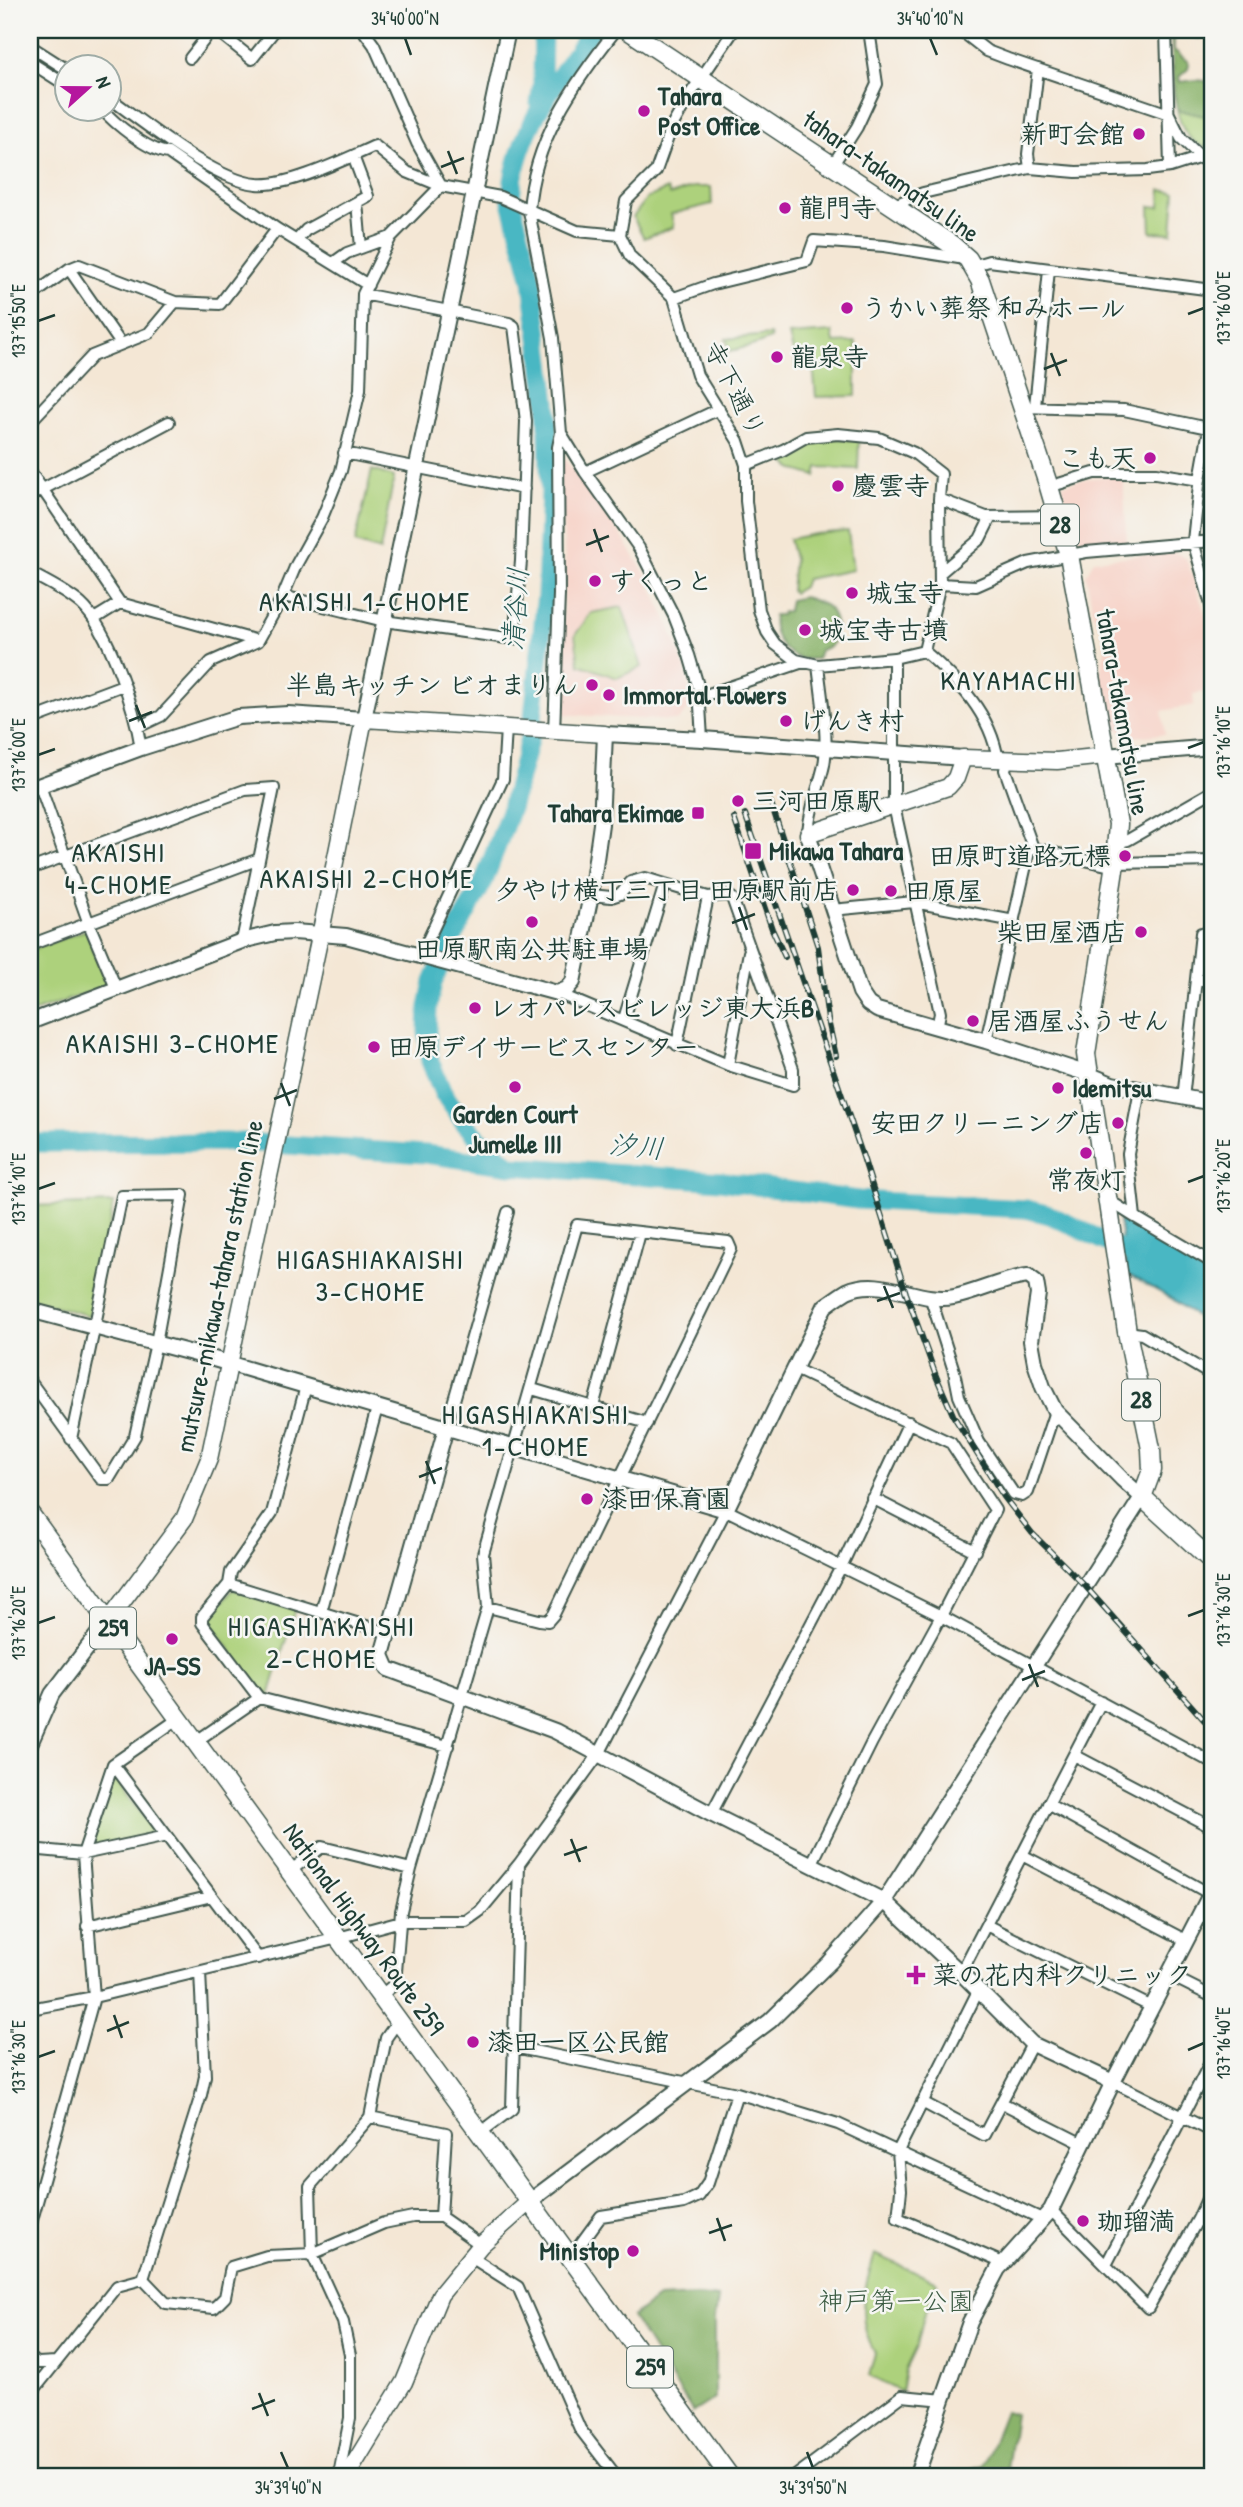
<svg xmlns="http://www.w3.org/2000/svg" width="1243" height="2507" font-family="'Patrick Hand','Klee One',sans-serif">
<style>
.built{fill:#f7d1c6}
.green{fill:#add17b;stroke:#668758;stroke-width:2}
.forest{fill:#8ab36b;stroke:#547850;stroke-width:2}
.water{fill:#49b7c3;stroke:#347a7c;stroke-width:2}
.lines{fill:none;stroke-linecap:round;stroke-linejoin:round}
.river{stroke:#49b7c3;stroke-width:19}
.minor-casing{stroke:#3f564c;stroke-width:14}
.tertiary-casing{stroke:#3f564c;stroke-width:18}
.secondary-casing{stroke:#3f564c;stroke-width:19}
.primary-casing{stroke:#3f564c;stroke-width:21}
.trunk-casing{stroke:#3f564c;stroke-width:21}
.minor{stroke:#fff;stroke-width:10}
.tertiary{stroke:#fff;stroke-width:14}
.secondary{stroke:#fff;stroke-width:16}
.primary{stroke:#fff;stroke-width:18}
.trunk{stroke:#fff;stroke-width:18}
.rail-casing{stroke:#1f3d34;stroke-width:6}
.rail{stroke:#f6f6f2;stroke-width:3.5;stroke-dasharray:10;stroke-linecap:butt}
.ticks{fill:none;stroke:#1f3d34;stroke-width:2.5}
.poi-dot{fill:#b5179e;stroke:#f6f6f2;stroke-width:2.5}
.labels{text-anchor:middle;stroke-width:5;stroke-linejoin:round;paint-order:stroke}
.shield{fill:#f6f6f2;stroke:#60746d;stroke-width:2}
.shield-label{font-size:24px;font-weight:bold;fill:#1f3d34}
.poi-label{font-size:26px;font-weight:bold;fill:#1f3d34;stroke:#f6f6f2;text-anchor:start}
.street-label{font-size:26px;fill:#1f3d34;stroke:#f6f6f2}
.park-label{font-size:26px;fill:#3b5b42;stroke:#f6f6f2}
.neighbourhood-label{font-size:28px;letter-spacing:2px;fill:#1f3d34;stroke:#f6f6f2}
.water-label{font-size:28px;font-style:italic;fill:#2a5c58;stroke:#f6f6f2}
.neatline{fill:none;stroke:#1f3d34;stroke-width:2.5}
.ticks-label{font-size:18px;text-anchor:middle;fill:#1f3d34}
</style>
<rect width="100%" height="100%" fill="#f6f6f2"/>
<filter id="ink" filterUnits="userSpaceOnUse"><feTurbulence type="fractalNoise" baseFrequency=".0143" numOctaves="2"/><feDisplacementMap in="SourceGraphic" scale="14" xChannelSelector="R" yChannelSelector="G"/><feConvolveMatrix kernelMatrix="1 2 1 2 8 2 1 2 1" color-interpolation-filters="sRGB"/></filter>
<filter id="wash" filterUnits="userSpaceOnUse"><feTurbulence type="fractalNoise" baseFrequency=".00686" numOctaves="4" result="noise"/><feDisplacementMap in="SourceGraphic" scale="28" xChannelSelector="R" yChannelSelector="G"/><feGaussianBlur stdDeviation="1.57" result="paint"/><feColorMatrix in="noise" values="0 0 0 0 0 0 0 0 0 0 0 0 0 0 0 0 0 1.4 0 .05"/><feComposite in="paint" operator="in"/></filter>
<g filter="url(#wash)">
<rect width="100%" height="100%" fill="#f4e7d5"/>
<path class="built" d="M564,458L621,535L644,572L667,620L686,671L691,707L677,721L559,714L565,564L559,460Z
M1123,475L1127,543L1097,545L1077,537L1062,485L1084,479Z
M1174,552L1186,558L1213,636V691L1193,694L1194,705L1162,711L1165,734L1130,737L1109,723L1100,674L1105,650L1102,632L1094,615L1086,575L1094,560Z"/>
<path class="green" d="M1174,94L1213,101L1208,148C1182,142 1178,117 1174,94Z
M694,187H711L712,204L671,214L674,227L644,238L633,217L647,198L667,189L670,195Z
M1161,190L1175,192L1172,233L1151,232L1150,206L1160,207Z
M832,332L834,343L856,342V396L816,397L813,365L796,364L789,335Z
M770,335L771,339L755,345L730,351L726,339Z
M836,438L859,441L858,469L818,467L816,476C803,472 790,471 783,458L806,441Z
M372,470L394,477L380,551L355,543Z
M848,531L853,570L806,579L803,587L793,593L791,591L794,559L789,539L815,534Z
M622,607L642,667L617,678L579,664L575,635L591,613Z
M86,930L107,986L30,1013V950Z
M114,1203L90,1316L30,1299V1206Z
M233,1589L295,1609L269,1696L261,1692L209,1620Z
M113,1776L154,1832L89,1850Z
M875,2254L937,2282L924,2316L917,2345L905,2370L901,2392L869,2376L875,2353C855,2320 864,2288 875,2254Z"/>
<path class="forest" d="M1171,30H1204L1199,38L1179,33L1174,36V50L1189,63L1188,69L1179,77L1180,82L1196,80L1213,82V118L1178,110L1174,93Z
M804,597C825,605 831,603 836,626L830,628L828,637L833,641L831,646L820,650L817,659C812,659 804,660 799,658C781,651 771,633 774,615H781L783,612L788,611L790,600Z
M698,2296L718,2298L715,2318V2398L693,2412L632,2317L658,2298Z
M1005,2411L1015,2414L1006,2477H943L984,2465Z"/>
<path class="water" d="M1119,1219L1213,1272V1329L1171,1298L1127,1274Z"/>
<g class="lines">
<path class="river" d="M539,104L542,83L543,30
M30,1143L242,1142L425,1154L512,1166L721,1181L858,1200L1026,1209L1050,1215L1129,1253
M512,1166L487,1147L466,1125L443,1093L430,1061L427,1031L428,1007L433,982L448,947L484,881L511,808L526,752L532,726L546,595L550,493L547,403L532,280L511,201C513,135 557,81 592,30"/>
</g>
</g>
<g filter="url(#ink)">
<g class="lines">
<g class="minor-casing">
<path id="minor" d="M216,30L252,59L275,30
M363,30L374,45L417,143L441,186
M734,30L691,93L672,126L656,171L626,201L620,235L630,256L674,298L697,375L738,441L746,465V501L759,610L767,632L775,644L796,660L818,665L894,658L924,651C958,680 991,714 998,760
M960,30L987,51L1008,59L1169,114L1181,138L1201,157
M1166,30L1170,167
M30,46L66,69
M190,58L212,30
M30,62L66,85
M108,97C145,123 215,181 257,184C289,187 345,159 375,146L407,172L441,186L500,197L577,231L620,235
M101,108C115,124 147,150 168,153L277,229L368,285
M832,166L857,127L877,84L869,30
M1030,168L1028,154L1038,69
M357,202L361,248
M892,206L923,193L1030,168L1076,172L1148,170L1170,167L1201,157L1213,160
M297,240L306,230L368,196L353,156
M333,263L347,253L391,237
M972,266L989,261L1213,290
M69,269L121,344
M30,297L69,269L79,265L175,302L220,304L277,229
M674,298L713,284L807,261L814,241L884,246L965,259
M1035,406L1049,270
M1022,407L1124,410L1213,429
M1213,407L1199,485L1193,541L1213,612
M30,422L92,356L149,333L175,302
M561,433L585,472L639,548L674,616L689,655L699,689L702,739
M344,453L524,489
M746,465L783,450L806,437L838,434L879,438L914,453L941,474L939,499L986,517L1058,516
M30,471L120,603L258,641
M585,472L719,409
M1049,487L1094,473H1156L1200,480
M30,496L169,422
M30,573C47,582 66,591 81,604C109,629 135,710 141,748
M940,573L980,539L991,517
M940,584L976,586L1028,563L1086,552L1213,541
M283,596L384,621L514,639L521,561L526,421L514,326L509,323L363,294
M94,619L120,603
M924,651L940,584L939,499
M894,658V806L940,1013L937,1028
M700,697L803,662
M30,720L123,685
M138,727L161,716L211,662L258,641L283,596L296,565L322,518L341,471L360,390L363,294L391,237L441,186
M554,732L559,594L558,447L561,433L553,338L529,211C533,141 574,83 616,30
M40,786L89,924L116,988
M808,834C809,810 819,788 824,765C829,738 821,693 818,665
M1118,842L1128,840L1213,791
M1033,848L1115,867
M1115,863L1213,861
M30,869L245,790L274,788L242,941
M591,895L611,897L620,894L631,882L645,878L708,897L677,1045
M832,910L914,902L1014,921
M30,945L259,859
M420,957L503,779L506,728
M1196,979L1213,981
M557,993L728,1065L793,1085V1069L732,898L728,895L708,897
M624,1019L665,884
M986,1041L1029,852L1033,848L1005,770L1007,760
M728,1065L749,952
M1140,1090L1128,1154L1135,1217L1213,1263
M1183,1099L1201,933
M1108,1200L1135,1217
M930,1296L954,1371L959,1396L979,1442L1014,1494L1022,1496L1028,1492L1055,1411
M1127,1332L1142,1334L1213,1376
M795,1369L951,1443L995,1510L941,1616L872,1742L812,1863
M30,1381L101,1479H109L135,1436L156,1343L183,1195L122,1196L71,1439
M306,1386L272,1513L231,1572L229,1584L202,1617V1623L259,1698L448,1746
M532,1389L647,1423
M593,1407L640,1233
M446,1428L508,1212
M872,1498L975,1551
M229,1584L389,1633
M321,1612L377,1408
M195,1742L259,1698
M1074,1755L1213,1828
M113,1764L258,1958
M1048,1804L1210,1894
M711,1814L842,1565L909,1422
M30,1849L83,1854L167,1836
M1022,1855L1187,1941
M290,1871L322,1847L411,1869
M986,1925L1152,2007
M87,1926L212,1896
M961,1973L1101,1702
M1169,1975L1213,1997
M978,1991L898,2151L901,2190L898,2218L1003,2263
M380,1996L395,1984L401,1911L411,1869L488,1607L539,1620L548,1621L554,1614L731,1249L728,1242L577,1225L483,1554L488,1607
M30,2009L94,1997L338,1938L401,1921H466L480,1911L519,1864L599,1754L726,1510L941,1616L1213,1763
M514,2047L737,2093L838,2124L1042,2219
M1113,2082L1213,2132
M922,2102L984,2135L1032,2044
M1002,2103L1083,2144
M370,2117L446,2133L441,2217
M480,2133L512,2109L519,1864
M1051,2210L1148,2308L1198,2219L1213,2186
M1198,2219L1213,2226
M30,2227L94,1997L83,1854L113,1764L178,1719
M471,2257L518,2287L580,2429L617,2477
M571,2257L601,2216L684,2203L699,2196L708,2183L737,2093
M1106,2265L1213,2057
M143,2279L166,2303L214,2308L225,2297L231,2267L267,2256L312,2254L384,2223L413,2217H441L481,2245
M143,2279L201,2095L205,2076L200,1972
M30,2359L38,2363L56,2362
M30,2395L117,2286L143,2279
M349,2473L340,2469L350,2418V2355L343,2322L312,2254L310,2186L370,2117L386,2038L398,2021
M794,2477L902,2396L944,2400"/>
</g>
<g class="tertiary-casing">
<path id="tertiary" d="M1105,756L1213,747
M30,789L141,748L238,717L288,714L364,719L508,30
M808,834L860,992L868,1004L877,1010L986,1041L1088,1074L1112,1084L1213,1103
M30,1022L242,941L275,933L294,932L346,936L557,993L567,989L573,982L591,895L601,824L605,734L702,739L963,758
M30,1310L207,1357L726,1510L825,1306C832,1301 840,1295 847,1291C882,1275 919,1304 954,1297C979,1292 1002,1279 1028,1276L1036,1282L1038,1294L1031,1341L1035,1363L1043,1387L1055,1411L1122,1479L1142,1497L884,1901L830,1962L770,2021L530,2201
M446,1428L382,1655L388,1669L555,1731L711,1814L884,1901L961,1973L1032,2044L1113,2082
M30,1744L52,1694L108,1621
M916,2477L970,2322L998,2269L1051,2210L1113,2082L1213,1889"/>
</g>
<g class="secondary-casing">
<path id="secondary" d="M808,834L948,787L956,778L963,758L1057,761L1105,756
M108,1621L184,1519L209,1459L320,936L364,719L605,734
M346,2477L404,2382L440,2295L481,2245L530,2201"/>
</g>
<g class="primary-casing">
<path id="primary" d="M628,30L952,245L968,259L980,280L1049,487L1069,555L1118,824L1115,863L1086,1054L1127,1332L1151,1449L1152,1470L1142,1497L1213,1562"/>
</g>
<g class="trunk-casing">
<path id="trunk" d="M30,1514L730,2477"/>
</g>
<use href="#minor" class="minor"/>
<use href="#tertiary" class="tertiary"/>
<use href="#secondary" class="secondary"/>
<use href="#primary" class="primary"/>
<use href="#trunk" class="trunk"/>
<g class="rail-casing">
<path id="rail" d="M771,803L818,947L828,1020L836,1056
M745,814L863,1157L906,1293L936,1376L954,1417L1004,1497L1032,1533L1086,1587L1213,1730
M734,818L772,929L785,957"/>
</g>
<use href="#rail" class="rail"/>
</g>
</g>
<path class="ticks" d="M405,38L411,55M930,38L937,55M448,151L457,174M441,167L464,158M1188,314L1204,308M38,321L55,315M1051,353L1060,376M1044,369L1067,360M594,529L602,552M586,545L609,536M136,705L145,728M129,721L152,712M1188,748L1204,742M38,755L55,749M739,907L747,930M732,923L755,914M281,1083L290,1106M274,1099L297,1090M1188,1182L1204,1176M38,1189L55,1183M884,1286L893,1308M877,1301L900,1293M426,1461L435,1484M419,1477L442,1468M1188,1616L1204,1610M38,1623L55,1617M1029,1664L1038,1687M1022,1680L1045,1671M571,1839L580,1862M564,1855L587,1847M114,2015L122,2038M107,2031L129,2022M1188,2050L1204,2043M38,2057L55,2051M717,2218L725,2241M709,2233L732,2225M259,2393L268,2416M252,2409L275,2400M281,2452L288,2468M807,2452L813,2468"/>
<g class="poi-dot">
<circle cx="644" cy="111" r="7"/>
<circle cx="1139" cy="134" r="7"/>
<circle cx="785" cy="208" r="7"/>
<circle cx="847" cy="308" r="7"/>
<circle cx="777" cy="357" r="7"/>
<circle cx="1150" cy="458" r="7"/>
<circle cx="838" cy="486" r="7"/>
<circle cx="595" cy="581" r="7"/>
<circle cx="852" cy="593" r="7"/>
<circle cx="805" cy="630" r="7"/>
<circle cx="592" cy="685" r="7"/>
<circle cx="609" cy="695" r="7"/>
<circle cx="786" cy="721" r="7"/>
<circle cx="738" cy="801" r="7"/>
<rect x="691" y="806" width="14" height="14" rx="3.5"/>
<rect x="744" y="842" width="18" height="18" rx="3.5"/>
<circle cx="1125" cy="856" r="7"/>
<circle cx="853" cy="890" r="7"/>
<circle cx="891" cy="891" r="7"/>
<circle cx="532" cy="922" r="7"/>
<circle cx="1141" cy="932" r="7"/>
<circle cx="475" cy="1008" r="7"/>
<circle cx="973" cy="1021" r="7"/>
<circle cx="374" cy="1047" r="7"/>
<circle cx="515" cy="1087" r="7"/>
<circle cx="1058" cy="1088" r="7"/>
<circle cx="1118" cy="1123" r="7"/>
<circle cx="1086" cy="1153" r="7"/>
<circle cx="587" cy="1499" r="7"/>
<circle cx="172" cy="1639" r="7"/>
<path d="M912.5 1964.5h7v7h7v7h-7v7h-7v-7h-7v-7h7z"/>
<circle cx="473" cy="2042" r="7"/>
<circle cx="1083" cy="2221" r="7"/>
<circle cx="633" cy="2251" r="7"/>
</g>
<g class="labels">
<g class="shield">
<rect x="1041" y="504.5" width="38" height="41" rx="5"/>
<rect x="1122" y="1379.5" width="38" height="41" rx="5"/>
<rect x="90" y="1607.5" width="46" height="41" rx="5"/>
<rect x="627" y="2346.5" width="46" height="41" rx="5"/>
</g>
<g class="shield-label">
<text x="1060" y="533">28</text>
<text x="1141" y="1408">28</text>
<text x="113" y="1636">259</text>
<text x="650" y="2375">259</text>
</g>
<g class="poi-label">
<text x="658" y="105">Tahara<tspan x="658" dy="30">Post Office</tspan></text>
<text x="1125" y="143" text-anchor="end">新町会館</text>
<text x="799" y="217">龍門寺</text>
<text x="861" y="317">うかい葬祭 和みホール</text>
<text x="791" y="366">龍泉寺</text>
<text x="1136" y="467" text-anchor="end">こも天</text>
<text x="852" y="495">慶雲寺</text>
<text x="609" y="590">すくっと</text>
<text x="866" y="602">城宝寺</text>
<text x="819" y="639">城宝寺古墳</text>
<text x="578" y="694" text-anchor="end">半島キッチン ビオまりん</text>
<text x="623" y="704">Immortal Flowers</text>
<text x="800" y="730">げんき村</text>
<text x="752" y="810">三河田原駅</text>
<text x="684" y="822" text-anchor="end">Tahara Ekimae</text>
<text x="769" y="860">Mikawa Tahara</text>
<text x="1111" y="865" text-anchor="end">田原町道路元標</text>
<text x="839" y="899" text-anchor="end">夕やけ横丁三丁目 田原駅前店</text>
<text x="905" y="900">田原屋</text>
<text x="1127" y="941" text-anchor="end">柴田屋酒店</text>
<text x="532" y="958" text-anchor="middle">田原駅南公共駐車場</text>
<text x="489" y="1017">レオパレスビレッジ東大浜B</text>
<text x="987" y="1030">居酒屋ふうせん</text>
<text x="388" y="1056">田原デイサービスセンター</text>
<text x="1072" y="1097">Idemitsu</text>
<text x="515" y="1123" text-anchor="middle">Garden Court<tspan x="515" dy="30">Jumelle III</tspan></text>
<text x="1104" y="1132" text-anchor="end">安田クリーニング店</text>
<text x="1086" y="1189" text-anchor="middle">常夜灯</text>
<text x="601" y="1508">漆田保育園</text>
<text x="172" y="1675" text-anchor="middle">JA-SS</text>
<text x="932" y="1984">菜の花内科クリニック</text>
<text x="487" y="2051">漆田一区公民館</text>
<text x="1097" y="2230">珈瑠満</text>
<text x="619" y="2260" text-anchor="end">Ministop</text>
</g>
<g class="street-label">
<text transform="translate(891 176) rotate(35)" y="9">tahara-takamatsu line</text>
<text transform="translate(735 389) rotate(63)" y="9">寺下通り</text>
<text transform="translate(1123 712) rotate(80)" y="9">tahara-takamatsu line</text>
<text transform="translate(219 1286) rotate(-78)" y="9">mutsure-mikawa-tahara station line</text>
<text transform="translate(364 1929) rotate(54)" y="9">National Highway Route 259</text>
</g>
<g class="park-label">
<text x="896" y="2310">神戸第一公園</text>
</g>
<g class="neighbourhood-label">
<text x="365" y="611">AKAISHI 1-CHOME</text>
<text x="1009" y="690">KAYAMACHI</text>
<text x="119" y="862">AKAISHI<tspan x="119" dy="32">4-CHOME</tspan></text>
<text x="367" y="888">AKAISHI 2-CHOME</text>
<text x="173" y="1053">AKAISHI 3-CHOME</text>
<text x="371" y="1269">HIGASHIAKAISHI<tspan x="371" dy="32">3-CHOME</tspan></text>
<text x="536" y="1424">HIGASHIAKAISHI<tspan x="536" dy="32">1-CHOME</tspan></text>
<text x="322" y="1636">HIGASHIAKAISHI<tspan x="322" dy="32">2-CHOME</tspan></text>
</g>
<g class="water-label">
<text transform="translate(515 609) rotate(-86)" y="10">清谷川</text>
<text transform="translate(636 1146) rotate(5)" y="10">汐川</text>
</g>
</g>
<rect width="1243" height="2507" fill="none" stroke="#f6f6f2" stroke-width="77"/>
<g transform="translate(88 88) rotate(69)"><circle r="33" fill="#f6f6f2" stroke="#a0aca6" stroke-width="2"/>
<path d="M0-5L12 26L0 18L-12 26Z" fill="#b5179e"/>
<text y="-10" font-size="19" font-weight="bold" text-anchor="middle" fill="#1f3d34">N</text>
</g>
<rect x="38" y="38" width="1166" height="2430" class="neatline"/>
<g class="ticks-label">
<text x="405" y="25">34°40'00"N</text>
<text x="930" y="25">34°40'10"N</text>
<text transform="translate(1224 308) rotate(-90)" y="6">137°16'00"E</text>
<text transform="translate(19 321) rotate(-90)" y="6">137°15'50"E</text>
<text transform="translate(1224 742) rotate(-90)" y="6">137°16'10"E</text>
<text transform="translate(19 755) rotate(-90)" y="6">137°16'00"E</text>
<text transform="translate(1224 1176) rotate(-90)" y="6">137°16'20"E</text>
<text transform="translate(19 1189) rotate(-90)" y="6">137°16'10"E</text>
<text transform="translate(1224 1610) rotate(-90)" y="6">137°16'30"E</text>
<text transform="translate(19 1623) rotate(-90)" y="6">137°16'20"E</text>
<text transform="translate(1224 2043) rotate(-90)" y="6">137°16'40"E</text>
<text transform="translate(19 2057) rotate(-90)" y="6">137°16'30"E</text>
<text x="288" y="2494">34°39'40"N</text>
<text x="813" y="2494">34°39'50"N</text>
</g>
</svg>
